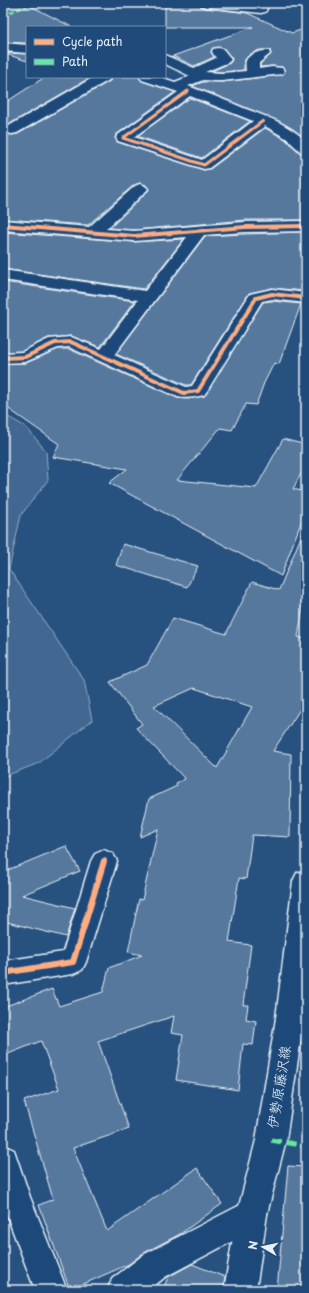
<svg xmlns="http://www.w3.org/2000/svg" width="309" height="1293" font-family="'Playpen Sans','Klee One',sans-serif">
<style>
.green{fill:#436891;stroke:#96acc4}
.building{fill:#57789d;stroke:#e8f1f8;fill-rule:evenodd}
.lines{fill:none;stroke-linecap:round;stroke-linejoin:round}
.minor-casing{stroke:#e8f1f8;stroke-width:3}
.major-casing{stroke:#e8f1f8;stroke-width:3}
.minor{fill:#1f4a7a;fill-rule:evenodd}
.major{fill:#1f4a7a;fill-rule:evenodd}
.quiet-far2{stroke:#66e7a1;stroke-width:2.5;stroke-dasharray:5 2.5;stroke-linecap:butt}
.quiet-far1{stroke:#66e7a1;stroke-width:3;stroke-dasharray:6 3;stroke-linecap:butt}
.quiet{stroke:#66e7a1;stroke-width:5;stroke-dasharray:10 5;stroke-linecap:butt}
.cycleway-far2-casing{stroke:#1f4a7a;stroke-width:4.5}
.cycleway-far1-casing{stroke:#1f4a7a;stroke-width:6}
.cycleway-casing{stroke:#1f4a7a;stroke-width:9}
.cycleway-far2{stroke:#ffac80;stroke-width:3}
.cycleway-far1{stroke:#ffac80;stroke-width:4}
.cycleway{stroke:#ffac80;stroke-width:6}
.labels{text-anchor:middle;stroke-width:3;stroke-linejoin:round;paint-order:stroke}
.near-street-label{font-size:14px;fill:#e8f1f8;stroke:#1f4a7a}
</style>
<rect width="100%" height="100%" fill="#27517f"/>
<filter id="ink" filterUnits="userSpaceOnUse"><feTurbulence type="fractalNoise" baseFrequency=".025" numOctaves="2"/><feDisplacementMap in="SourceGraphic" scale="8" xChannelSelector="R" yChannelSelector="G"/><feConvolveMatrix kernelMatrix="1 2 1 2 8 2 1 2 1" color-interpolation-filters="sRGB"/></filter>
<g filter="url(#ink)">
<path class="green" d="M3,414L26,427L46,451L48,480L21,515L9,569L84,680L92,720L39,763L3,777Z"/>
<path class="building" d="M3,3H25L72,27H27V43L3,42Z
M165,3H199L201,7L206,8L247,13L292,33L306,28V139L293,129L279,121L192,86L203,82H222L282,75L285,70L282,67L272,66L260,67V64L271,54L270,50H259L249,55L244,61V70L222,72L212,71L230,63L232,60L223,48H213L211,52L214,57L194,66L173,56L253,27H165Z
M3,53L27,54V61Z
M45,77H91L6,126L4,129L6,134L12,135L18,134L110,81L112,77H139L142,81L175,92L117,134L115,137L117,142L204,170L210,169L265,128L285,139L300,153L306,154V220H245L134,230L110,228L149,190L146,185L141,183L134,185L88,225L3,219V104Z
M190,98L250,121L202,158L137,136Z
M3,232L134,242L184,239L144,289L3,269Z
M306,232L305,291L272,288L249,293L191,385H186L116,354L205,236L245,234Z
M3,282L135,301L100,347L71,336L48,338L22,351L3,352Z
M272,301L301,304L279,364L274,363L264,383L256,405L246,404L232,430L220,428L177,480L256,488L283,439L306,445V464L293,489L306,492V509L281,576L109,483L127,469L53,457L59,444L3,405V364L26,363L58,349H69L177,398L188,399L204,396L263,302Z
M305,527L306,591L298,637L306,639V700L273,751L291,754L290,837L252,835L246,879L239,878L229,942L251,945L243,1005H248L246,1019L256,1021L253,1045L243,1044L238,1090L176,1080L183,1035L171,1033L174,1016L98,1041L129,1129L73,1148L107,1231L197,1168L222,1204L180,1234L142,1254L129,1264L70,1290L39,1205L53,1199L24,1101L59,1089L41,1041L3,1056V1007L52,989L59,1006L103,992L109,968L142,955L128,952L139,899L142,900L158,829L140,837L149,799L177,786L176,783L185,779L136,728L142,724L110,682L147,665L173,618L226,634L252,582L279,590ZM194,688L252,707L217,768L154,706Z
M123,544L198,566L187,587L116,565Z
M66,846L80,871L22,895L75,908L66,937L3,921V872Z
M288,1166L306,1167V1290H277Z
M192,1264L225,1277L223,1290H163L168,1277Z"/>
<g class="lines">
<g class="minor-casing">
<path id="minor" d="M200,3C221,3 244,1 265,6L267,9L265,12L261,13L206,7L202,6Z
M3,43L27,45V53L3,51Z
M218,48L223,49L231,59L229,62L205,72L222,73L246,71C246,68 245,63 246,61C248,54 263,50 269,51L270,54L259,63V69L272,67L282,68L284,71L282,74L222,81L203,80L188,86C208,93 227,101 246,109C268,117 289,125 306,141V153L301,152L286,138L265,126L209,168L204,169L118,141L116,138L118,135L178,92L142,80L140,77H160L175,82L190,76L165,64V55L194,68L216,58L212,52L213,49ZM190,96L253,121L202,160L134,137Z
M94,77H111L109,80L17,133L12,134L7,133L5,130L7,127Z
M140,184L145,186L148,189L145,192L106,229L134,231L245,222L306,221V231L245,232L204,235L114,355L186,387L192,386L250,294L272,289L306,293V303L272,299L262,301L207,391L204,395C195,397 187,399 178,397L69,347L58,348L25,362L3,363V353L22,352L49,339L71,337L101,349L138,300L3,280V270L145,291L187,237L134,241L3,230V220L89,227L135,186Z
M104,850L113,854L117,861L86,962L82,970L73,974L3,985V961L63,952L91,861L95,854Z
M3,1145L14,1150L30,1197L67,1290H35L3,1205Z
M252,1199L263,1203L267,1214L263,1225L165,1277L149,1290H107L112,1279L143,1255Z"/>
</g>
<g class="major-casing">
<path id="major" d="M306,870V998L304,1018L286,1140L267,1214L256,1290H224L237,1214L256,1140L276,1018L293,881L297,873Z"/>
</g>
<use href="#minor" class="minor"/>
<use href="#major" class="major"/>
<path class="quiet-far2" d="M3,15L34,3"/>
<path class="quiet-far1" d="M3,407L10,410"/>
<path class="quiet" d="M271,1140L306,1146"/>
<g class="cycleway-far2-casing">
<path id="cycleway-far2" d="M188,91L123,138L204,165L263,121"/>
</g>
<g class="cycleway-far1-casing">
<path id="cycleway-far1" d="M3,225L134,236L245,227L306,226
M3,358L25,357L55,343L71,342L184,393L198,391L256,298L272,294L306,298"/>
</g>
<g class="cycleway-casing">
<path id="cycleway" d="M3,973L73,962L104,861"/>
</g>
<use href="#cycleway-far2" class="cycleway-far2"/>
<use href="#cycleway-far1" class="cycleway-far1"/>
<use href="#cycleway" class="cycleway"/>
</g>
</g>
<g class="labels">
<g class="near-street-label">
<text transform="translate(279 1087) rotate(-81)" y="5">伊勢原藤沢線</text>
</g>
</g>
<rect width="309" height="1293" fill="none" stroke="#1f4a7a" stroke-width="16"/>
<rect x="8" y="8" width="293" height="1277" fill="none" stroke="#e8f1f8" stroke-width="1.5" filter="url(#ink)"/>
<rect x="26" y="26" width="140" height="52" fill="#1f4a7a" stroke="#6f8dac"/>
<rect x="34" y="39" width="20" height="6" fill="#ffac80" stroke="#6f8dac"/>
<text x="62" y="46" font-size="12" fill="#e8f1f8">Cycle path</text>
<rect x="34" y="59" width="20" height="6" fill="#66e7a1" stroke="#6f8dac"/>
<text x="62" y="66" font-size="12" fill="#e8f1f8">Path</text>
<g transform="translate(263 1247) rotate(279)" stroke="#1f4a7a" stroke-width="3" paint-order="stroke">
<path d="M0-3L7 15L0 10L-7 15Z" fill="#e8f1f8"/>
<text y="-6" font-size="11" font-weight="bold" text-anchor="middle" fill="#e8f1f8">N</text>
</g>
</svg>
